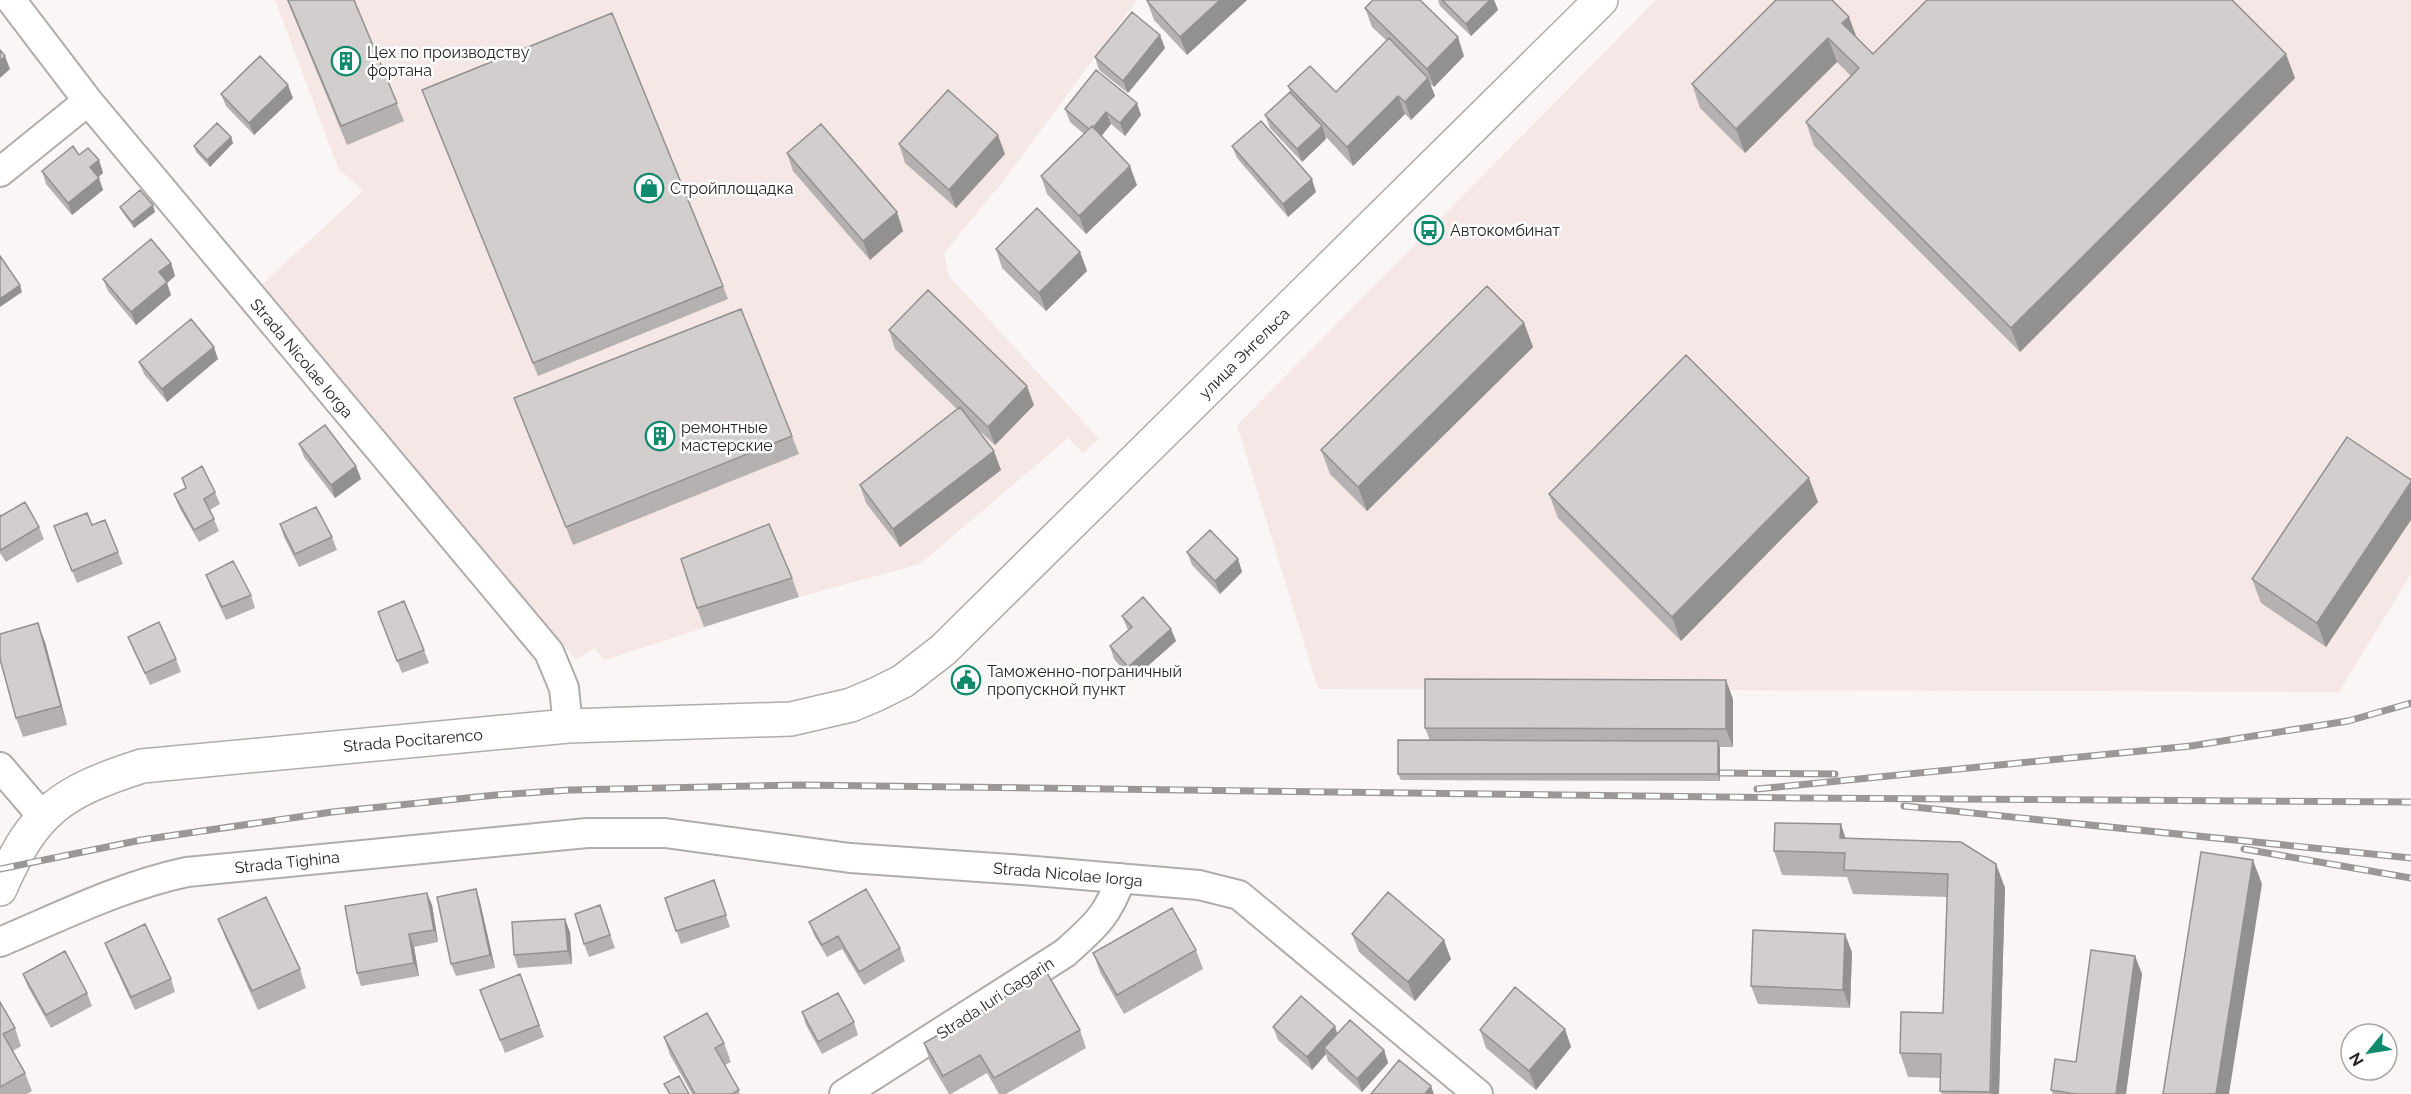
<svg xmlns="http://www.w3.org/2000/svg" width="2411" height="1094" font-family="Raleway,sans-serif">
<style>
.built{fill:#f4e7e6}
.lines{fill:none;stroke-linecap:round;stroke-linejoin:round}
.street-casing{stroke:#b0acac;stroke-width:32}
.secondary-casing{stroke:#b0acac;stroke-width:36}
.street{stroke:#fff;stroke-width:28}
.secondary{stroke:#fff;stroke-width:33}
.rail-casing{stroke:#9b9797;stroke-width:7}
.rail{stroke:#fff;stroke-width:4.5;stroke-dasharray:14;stroke-linecap:butt}
.wall{fill:#b5b1b0}
.shaded-wall{fill:#939090}
.building{fill:#d2cecd;stroke:#939090;stroke-width:1.5}
.labels{text-anchor:middle;stroke-width:5;stroke-linejoin:round;paint-order:stroke}
.poi-label{font-size:16px;fill:#262424;stroke:#fff;text-anchor:start}
.street-label{font-size:16px;fill:#262424;stroke:#fff}
</style>
<rect width="100%" height="100%" fill="#fbf6f6"/>
<path class="built" d="M275,0H1137L1001,184L944,253L949,276L1099,439L1083,453L1068,438L920,564L799,597L605,660L594,648L576,660L259,287L363,191L338,168Z
M1656,0H2411V574L2339,692L1318,689L1237,425Z"/>
<g class="lines">
<g class="street-casing">
<path id="street" d="M11,0L88,101L549,652L564,688L568,726
M0,172L88,101
M0,767L42,816
M0,942C62,916 121,886 187,872L587,833H665L850,858L1023,870L1199,885L1239,895L1478,1094
M844,1094L1065,953C1094,927 1108,916 1121,878"/>
</g>
<g class="secondary-casing">
<path id="secondary" d="M0,889C34,810 61,792 142,766L568,726L791,719L851,705L877,694L903,681L943,650L1601,0"/>
</g>
<use href="#street" class="street"/>
<use href="#secondary" class="secondary"/>
<g class="rail-casing">
<path id="rail" d="M1720,773L1835,774
M1757,789L2191,746L2348,721L2411,703
M1904,806L2411,858
M2244,849L2411,878
M0,869L141,840L332,812L496,795L570,790L798,785L1799,798L2411,802"/>
</g>
<use href="#rail" class="rail"/>
</g>
<path class="wall" d="M287,0H354L404,121L347,145Z
M1149,0H1247L1187,55L1154,20L1147,1Z
M1438,0H1494L1498,10L1471,36L1440,6Z
M1776,0L1857,38L1873,54L2295,78L2020,352L1814,146L1806,122L1851,76L1837,62L1745,153L1700,108L1692,84Z
M1365,8L1464,56L1434,87L1430,84L1435,96L1411,120L1405,114L1353,166L1326,137V139L1302,162L1270,128L1265,115L1290,92L1288,86L1336,92L1387,41L1372,27Z
M1165,48L1128,93L1099,70L1095,57Z
M1096,70L1141,115L1125,136L1111,124L1101,136L1137,185L1086,234L1047,194L1041,176L1084,134L1070,122L1065,109Z
M422,90L723,286L728,299L538,376Z
M221,94L293,98L254,135L226,106Z
M231,137L233,143L210,167L196,152L194,146Z
M899,144L1005,154L956,208L905,163Z
M1232,146L1316,192L1288,217L1237,158Z
M787,153L903,231L870,260L793,171Z
M79,155L99,160L103,173L98,177L103,190L72,215L46,184L42,171Z
M120,207L155,212L134,228L123,213Z
M996,249L1080,252L1087,271L1046,311L1002,268Z
M171,263L175,276L167,283L171,295L136,325L108,291L103,279Z
M1524,323L1533,347L1367,511L1330,474L1321,450Z
M889,330L1034,405L995,445L973,425L1001,470L900,547L866,503L860,485L957,409L895,349Z
M218,359L167,402L144,374L139,362Z
M514,398L792,436L799,454L573,545Z
M299,444L356,466L361,479L335,498L304,457Z
M182,478L215,492L220,504L210,510L219,531L199,542L179,507L174,494L186,488Z
M2411,480L2326,647L2261,603L2252,579Z
M1549,494L1818,502L1681,641L1558,518Z
M0,515L1,516L39,527L44,539L6,562L0,553Z
M280,524L332,537L337,550L299,567L284,537Z
M92,525L118,552L123,564L77,583L54,526Z
M1187,552L1238,559L1242,572L1220,594L1192,565Z
M206,575L251,595L255,608L226,620L211,588Z
M792,578L799,597L704,627L697,608Z
M378,612L424,650L429,663L402,673Z
M1122,616L1171,629L1176,641L1132,680L1114,659L1110,646L1128,630Z
M128,637L176,659L181,672L150,685L133,649Z
M45,642L67,725L23,737L16,718Z
M1733,699V747H1720V781L1401,780L1398,774L1430,741L1425,728Z
M1846,838L1996,864L2005,888L1999,1094H1942L1940,1091L1941,1078L1908,1077L1900,1053L1943,1013L1947,897L1853,894L1847,877L1782,875L1774,851Z
M714,880L730,927L681,944L665,898Z
M476,889L480,902L495,968L456,976L451,964Z
M432,905L438,942L414,947L419,976L361,986L357,973Z
M600,905L615,948L589,957L584,944Z
M218,919L300,969L306,988L258,1010L225,937Z
M809,922L900,948L905,961L864,985L842,949L827,957L814,935Z
M570,932L572,964L518,968L514,955Z
M1352,934L1451,959L1415,1001L1359,952Z
M105,943L171,979L175,992L135,1010L110,956Z
M1196,950L1203,969L1124,1014L1100,972L1093,953Z
M1852,952L1850,1008L1758,1004L1751,986Z
M2135,956L2142,974L2126,1094H2053L2051,1090L2076,1062Z
M23,974L87,993L92,1006L51,1028L28,987Z
M520,974L544,1037L505,1053L485,1002Z
M0,1002L15,1028L21,1046L13,1051L25,1073L32,1091L27,1094H0Z
M802,1012L854,1022L858,1035L822,1054L806,1025Z
M1273,1027L1337,1033L1384,1050L1388,1063L1362,1092L1328,1061L1326,1054L1312,1070L1278,1040Z
M1565,1029L1571,1047L1536,1090L1486,1048L1480,1030Z
M1080,1030L1086,1048L1006,1094H999L987,1073L951,1094H949L930,1062L924,1043Z
M664,1037L724,1043L731,1062L725,1065L740,1094H692L670,1055Z"/>
<path class="shaded-wall" d="M1220,0H1247L1187,55L1180,37Z
M1490,0H1494L1498,10L1471,36L1466,24Z
M1849,17L1858,41L1842,23Z
M1160,35L1165,48L1128,93L1123,81Z
M1458,37L1464,56L1434,87L1427,69Z
M1828,38L1837,62L1745,153L1736,129Z
M2286,54L2295,78L2020,352L2011,328Z
M5,56L10,69L0,78V61Z
M1428,78L1435,96L1411,120L1405,102Z
M288,85L293,98L254,135L249,123Z
M1398,96L1405,114L1353,166L1347,147Z
M1137,103L1141,115L1125,136L1120,123Z
M1106,112L1111,124L1096,143L1091,130Z
M1322,126L1326,139L1302,162L1297,149Z
M998,135L1005,154L956,208L949,190Z
M231,137L233,143L210,167L207,160Z
M99,160L103,173L95,180L90,167Z
M1130,166L1137,185L1086,234L1079,216Z
M99,178L103,190L72,215L68,203Z
M1312,179L1316,192L1288,217L1283,204Z
M153,205L155,212L134,228L132,222Z
M897,212L903,231L870,260L863,241Z
M1080,252L1087,271L1046,311L1039,293Z
M171,263L175,276L167,283L171,295L136,325L131,312L159,272Z
M20,285L22,292L0,307V299Z
M1524,323L1533,347L1367,511L1358,487Z
M214,347L218,359L167,402L162,389Z
M1027,386L1034,405L995,445L988,427Z
M994,451L1001,470L900,547L893,529Z
M356,466L361,479L335,498L331,485Z
M1809,478L1818,502L1681,641L1672,617Z
M2411,482V520L2326,647L2317,623Z
M1238,559L1242,572L1220,594L1215,581Z
M38,623L45,642L67,725L61,706Z
M1171,629L1176,641L1132,680L1128,667Z
M1726,680L1733,699V747L1726,729Z
M1718,741L1720,748V781L1718,774Z
M1841,824L1849,849L1840,838Z
M2253,860L2262,884L2229,1094H2216Z
M1996,864L2005,888L1999,1094H1991Z
M476,889L480,902L495,968L490,955Z
M427,893L432,905L438,942L434,930Z
M565,919L570,932L572,964L568,951Z
M409,934L414,947L419,976L414,963Z
M1845,934L1852,952L1850,1008L1843,990Z
M1444,940L1451,959L1415,1001L1408,982Z
M2135,956L2142,974L2126,1094H2116Z
M1335,1026L1339,1039L1324,1048L1326,1054L1312,1070L1307,1057Z
M1565,1029L1571,1047L1536,1090L1529,1071Z
M1384,1050L1388,1063L1362,1092L1357,1079Z
M1431,1086L1434,1094H1425Z"/>
<path class="building" d="M288,0H354L397,103L341,126Z
M1149,0H1220L1180,37L1147,1Z
M1373,0H1420L1458,37L1427,69L1365,8Z
M1442,0H1490L1466,24Z
M1776,0H1832L1849,17L1842,23L1873,54L1927,0H2232L2286,54L2011,328L1806,122L1859,68L1828,38L1736,129L1692,84Z
M1132,12L1160,35L1123,81L1095,57Z
M612,13L723,286L533,363L422,90Z
M1389,38L1428,78L1405,102L1398,96L1347,147L1288,86L1310,66L1336,92Z
M0,50L5,56L0,61Z
M260,56L288,85L249,123L221,94Z
M1096,70L1137,103L1120,123L1106,112L1093,128L1092,126L1089,129L1065,109Z
M948,90L998,135L949,190L899,144Z
M1290,92L1322,126L1297,149L1265,115Z
M1261,121L1312,179L1283,204L1232,146Z
M217,123L231,137L207,160L194,146Z
M821,124L897,212L863,241L787,153Z
M1092,126L1130,166L1079,216L1041,176Z
M73,146L79,155L88,148L99,160L90,167L99,178L68,203L42,171Z
M140,190L153,205L132,222L120,207Z
M1037,208L1080,252L1039,293L996,249Z
M151,239L171,263L159,272L167,282L131,312L103,279Z
M0,256L20,285L0,299Z
M1487,286L1524,323L1358,487L1321,450Z
M928,290L1027,386L988,427L889,330Z
M741,309L792,436L566,527L514,398Z
M191,319L214,347L162,389L139,362Z
M1686,355L1809,478L1672,617L1549,494Z
M960,407L994,451L893,529L860,485Z
M325,425L356,466L331,485L299,444Z
M2347,437L2411,480V482L2317,623L2252,579Z
M202,466L215,492L204,499L214,519L194,530L174,494L186,488L182,478Z
M25,502L39,527L1,550L0,548V515L1,516Z
M316,507L332,537L295,554L280,524Z
M87,513L92,525L105,520L118,552L72,571L54,526Z
M769,524L792,578L697,608L681,559Z
M1210,530L1238,559L1215,581L1187,552Z
M233,561L251,595L222,607L206,575Z
M1143,597L1171,629L1128,667L1110,646L1132,627L1122,616Z
M404,601L424,650L397,661L378,612Z
M159,622L176,659L145,673L128,637Z
M38,623L61,706L16,718L0,659V634Z
M1425,679L1726,680V729L1425,728Z
M1398,740L1718,741V774H1398Z
M1775,823L1841,824L1840,838L1961,842L1996,864L1990,1092L1940,1091L1941,1054L1900,1053L1901,1012L1943,1013L1948,874L1844,870L1845,853L1774,851Z
M2201,852L2253,860L2216,1094H2163Z
M714,880L726,915L676,931L665,898Z
M476,889L490,955L451,964L437,897Z
M866,889L900,948L859,972L838,936L822,945L809,922Z
M1388,892L1444,940L1408,982L1352,934Z
M427,893L434,930L409,934L414,963L357,973L345,906Z
M266,897L300,969L252,991L218,919Z
M600,905L610,935L584,944L575,914Z
M1172,908L1196,950L1117,995L1093,953Z
M565,919L568,951L514,955L512,922Z
M145,924L171,979L131,997L105,943Z
M1753,930L1845,934L1843,990L1751,986Z
M2091,950L2135,956L2116,1094H2075L2051,1090L2055,1059L2076,1062Z
M65,951L87,993L46,1015L23,974Z
M1047,973L1080,1030L994,1078L980,1055L943,1076L924,1043Z
M520,974L539,1025L500,1040L480,990Z
M1515,987L1565,1029L1529,1071L1480,1030Z
M838,993L854,1022L818,1042L802,1012Z
M1301,996L1335,1026L1307,1057L1273,1027Z
M0,1002L15,1028L3,1034L25,1073L0,1087Z
M707,1013L724,1043L715,1048L739,1090L732,1094H695L664,1037Z
M1350,1020L1384,1050L1357,1079L1324,1048Z
M1399,1060L1431,1086L1425,1094H1371Z
M679,1076L689,1094H670L664,1084Z"/>
<defs>
<g id="building-ring" transform="scale(1.5)"><circle r="9.5" fill="#fff" stroke="#108a6d" stroke-width="1.5"/><path d="M-4-6H4V6H1V3H-1V6H-4ZM-2.5-4.3h1.7v1.8h-1.7ZM.8-4.3h1.7v1.8H.8ZM-2.5-1h1.7V.8h-1.7ZM.8-1h1.7V.8H.8Z" fill="#108a6d"/></g>
<g id="shop-ring" transform="scale(1.5)"><circle r="9.5" fill="#fff" stroke="#108a6d" stroke-width="1.5"/><path d="M-5-2.5h2.3a2.7 3.5 0 0 1 5.4 0H5L5.5 6h-11ZM-1.5-2.5h3a1.5 2.3 0 0 0-3 0Z" fill="#108a6d"/></g>
<g id="bus-ring" transform="scale(1.5)"><circle r="9.5" fill="#fff" stroke="#108a6d" stroke-width="1.5"/><path d="M-5-6H5V4H4V6H2V4H-2V6H-4V4H-5ZM-3.5-4V0h7V-4ZM-3.5 1.2v1.5H-2V1.2ZM2 1.2v1.5H3.5V1.2Z" fill="#108a6d"/></g>
<g id="civic-ring" transform="scale(1.5)"><circle r="9.5" fill="#fff" stroke="#108a6d" stroke-width="1.5"/><path d="M-.6-6.5H3V-4.5H.6V-3L4-1V1h2V6H-6V1h2V-1L-.6-3ZM-1.2 2.5V6h2.4V2.5Z" fill="#108a6d"/></g>
</defs>
<g fill-rule="evenodd">
<use href="#building-ring" x="346" y="61"/>
<use href="#shop-ring" x="649" y="188"/>
<use href="#bus-ring" x="1429" y="230"/>
<use href="#building-ring" x="660" y="436"/>
<use href="#civic-ring" x="966" y="680"/>
</g>
<g class="labels">
<g class="poi-label">
<text x="367" y="58">Цех по производству<tspan x="367" dy="18">фортана</tspan></text>
<text x="670" y="194">Стройплощадка</text>
<text x="1450" y="236">Автокомбинат</text>
<text x="681" y="433">ремонтные<tspan x="681" dy="18">мастерские</tspan></text>
<text x="987" y="677">Таможенно-пограничный<tspan x="987" dy="18">пропускной пункт</tspan></text>
</g>
<g class="street-label">
<text transform="translate(1244 353) rotate(-45)" y="6">улица Энгельса</text>
<text transform="translate(302 358) rotate(50)" y="6">Strada Nicolae Iorga</text>
<text transform="translate(413 740) rotate(-5)" y="6">Strada Pocitarenco</text>
<text transform="translate(287 862) rotate(-6)" y="6">Strada Tighina</text>
<text transform="translate(1068 874) rotate(5)" y="6">Strada Nicolae Iorga</text>
<text transform="translate(995 998) rotate(-33)" y="6">Strada Iuri Gagarin</text>
</g>
</g>
<g transform="translate(2369 1052) rotate(240)"><circle r="28" fill="#ffffff" stroke="#a8a7a7" stroke-width="1.5"/>
<path d="M0-4.5L10 22L0 15L-10 22Z" fill="#108a6d"/>
<text y="-9" font-size="16" font-weight="bold" text-anchor="middle" fill="#262424">N</text>
</g>
</svg>
